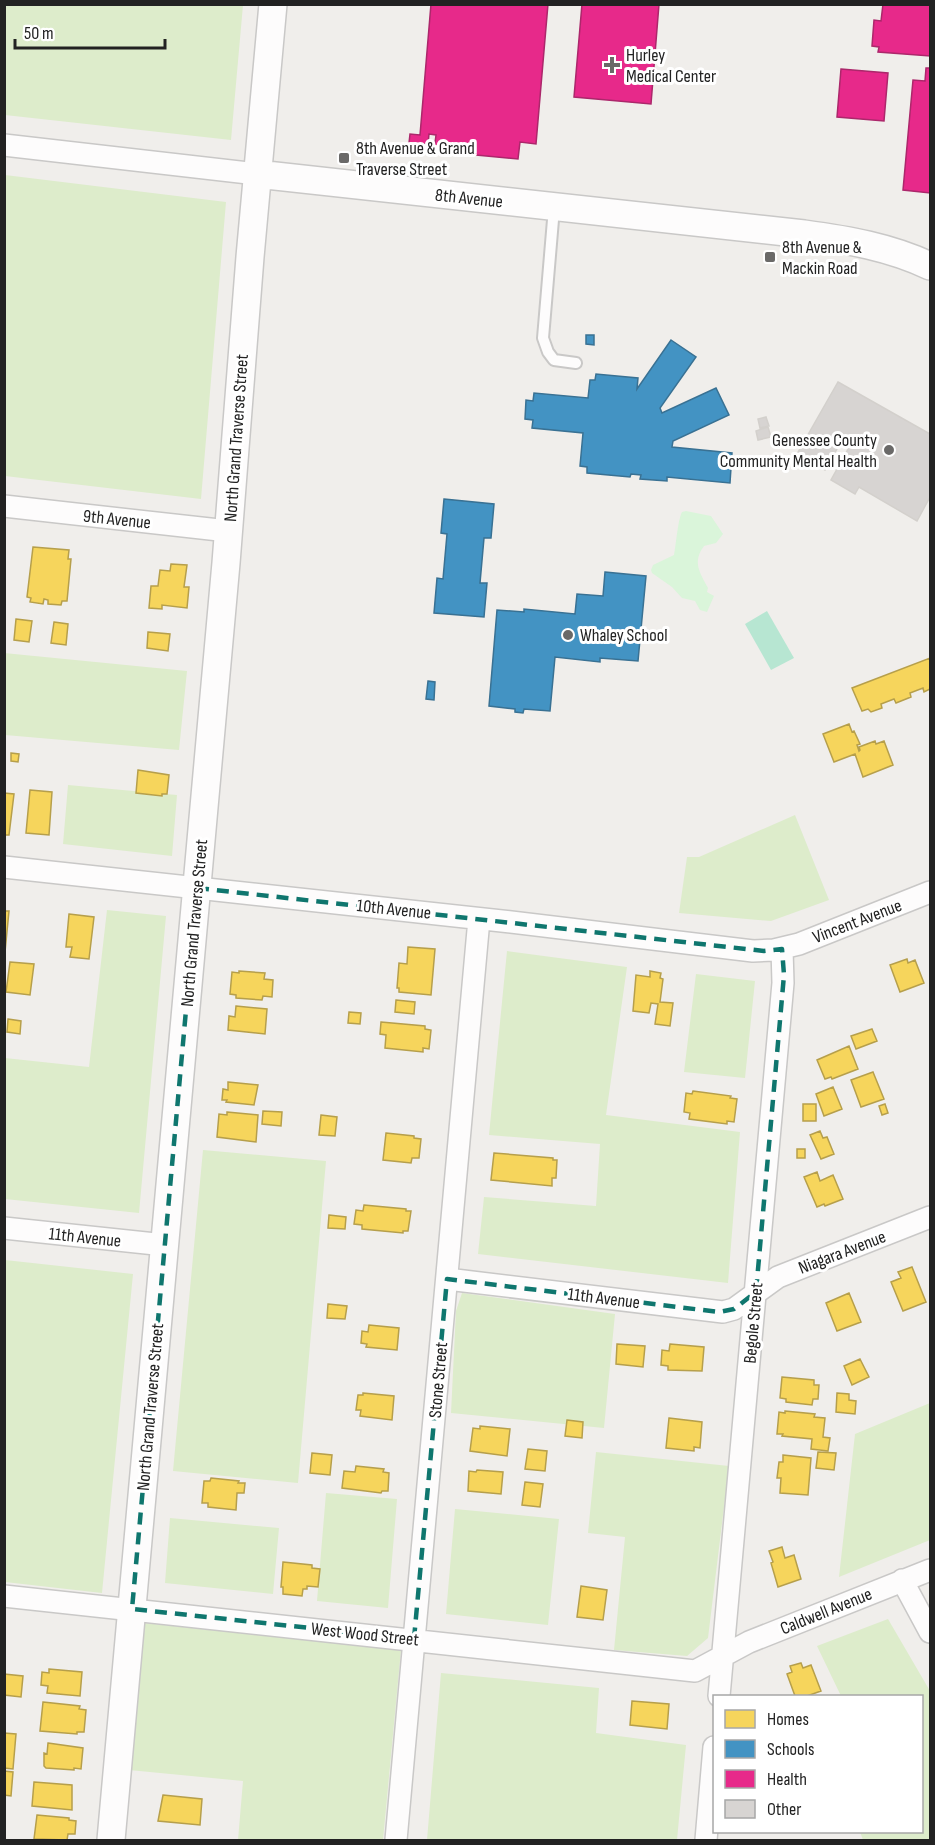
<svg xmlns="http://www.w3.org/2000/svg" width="935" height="1845" font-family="'Sofia Sans Condensed',sans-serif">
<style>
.grass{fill:#ddeccb}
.park{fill:#daf5da}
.pitch{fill:#b7e6d2}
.homes{fill:#f6d55c;stroke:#b69f4b;stroke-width:1.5}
.schools{fill:#4393c3;stroke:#397193;stroke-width:1.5}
.health{fill:#e7298a;stroke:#ac276b;stroke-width:1.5}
.building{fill:#d7d4d2;stroke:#d3d0cc;stroke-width:1.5}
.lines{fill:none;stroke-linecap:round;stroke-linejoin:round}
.service-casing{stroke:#c9c8c7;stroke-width:14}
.minor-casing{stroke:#c9c8c7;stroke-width:24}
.tertiary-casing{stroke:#c9c8c7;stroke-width:30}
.service{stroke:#fdfcfc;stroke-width:10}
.minor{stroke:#fdfcfc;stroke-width:21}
.tertiary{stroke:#fdfcfc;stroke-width:27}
.marked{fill:none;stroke:#0f766e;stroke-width:4.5;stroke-dasharray:12 8;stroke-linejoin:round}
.poi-dot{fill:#6a6968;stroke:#fff;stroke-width:2}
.labels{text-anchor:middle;stroke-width:6;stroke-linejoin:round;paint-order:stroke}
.poi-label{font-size:18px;fill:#222;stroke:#fff;text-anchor:start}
.street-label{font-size:18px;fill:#222;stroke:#fff}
</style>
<rect width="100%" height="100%" fill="#f0eeeb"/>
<path class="grass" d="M5,4L243,5L231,140L5,115Z
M5,175L226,202L201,499L5,476Z
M4,653L187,671L179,750L5,735Z
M68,785L177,795L172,856L63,844Z
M795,815L829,900L771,921L679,913L687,857H699Z
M107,910L166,916L139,1213L5,1199V1058L89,1067Z
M507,951L627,967L606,1115L740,1132L728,1283L478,1254L484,1197L596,1206L600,1144L489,1135Z
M696,974L755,981L745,1078L684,1072Z
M203,1150L326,1161L298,1483L173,1471Z
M5,1260L133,1274L102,1593L5,1582Z
M462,1293L615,1314L604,1428L451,1413L456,1311Z
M930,1403V1540L839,1577L855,1434Z
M596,1452L729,1466L708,1638L687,1656L614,1650L625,1537L588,1533Z
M326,1493L397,1499L388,1608L317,1601Z
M455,1509L559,1519L548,1625L446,1614Z
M170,1518L279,1528L273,1594L165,1583Z
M888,1619L930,1691V1840H863L860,1832H922V1696H841L817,1646Z
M144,1623L401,1650L383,1840H238L243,1781L129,1770Z
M441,1673L599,1688L596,1733L686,1745L677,1840H427Z"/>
<path class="park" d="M686,511L711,516L723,534L716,543L704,546C692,562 700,573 708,588L707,592L714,596L707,612L700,610L695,601L682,598L672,587L652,573L651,570L653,565L674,555C676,545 678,519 682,512Z"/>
<path class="pitch" d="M767,611L794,658L771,670L745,624Z"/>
<path class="homes" d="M33,547L69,550L68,559H71L67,601H62L61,605L48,604V600L44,599L43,604L30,602L31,598L27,597Z
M171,564L187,565L184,587H189L187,608L162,605V609L149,608L151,586H158L160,570L170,571Z
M16,619L32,621L29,642L14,640Z
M54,622L68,624L66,645L51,643Z
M148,632L170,634L168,651L147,648Z
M930,658V689L924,692L923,688L910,693L911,697L896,703L894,699L881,704L882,708L871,712L868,709L862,711L852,688Z
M849,724L852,732L854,731L860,744L857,745L859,751L860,750L859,747L875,741L876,744L884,741L893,765L863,777L855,754L834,762L823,734Z
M11,753L19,754L18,762L11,761Z
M138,770L169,775L167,794H162V796L136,793Z
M30,790L52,792L49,835L26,833Z
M4,793L14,794L9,835H4Z
M4,911H9L5,952H4Z
M69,914L94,917L89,959L70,957L72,947H66Z
M408,947L435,949L431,995L399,992V988H397L399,963L407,964Z
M907,959L908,963L915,960L924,983L900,992L890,965Z
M10,962L34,964L30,995L6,992Z
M239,971L265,973L264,979L273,980L272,997L263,996L262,1000L236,998V995L230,994L232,972L239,973Z
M650,971L661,973L660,978L663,979L660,1002L673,1003L670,1026L655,1024L658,1004L651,1003L649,1013L633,1011L636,975L650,977Z
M396,1000L415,1002L414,1014L395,1012Z
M236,1006L267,1009L265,1034L228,1030L229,1016L235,1017Z
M349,1012L361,1013L360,1024L348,1023Z
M8,1019L21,1021L20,1034L7,1032Z
M381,1022L425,1026V1029L431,1030L429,1049L423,1048V1052L385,1048L386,1035L380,1034Z
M872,1029L877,1041L856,1049L851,1036Z
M849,1046L858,1069L832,1079L831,1077L825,1079L817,1060Z
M873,1072L884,1099L861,1107L851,1080Z
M228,1082L258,1085L254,1105L226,1102L227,1100H222L223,1089L228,1090Z
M833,1087L842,1109L824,1116L816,1094Z
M693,1091L731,1096L730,1098L737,1099L734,1122L727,1121V1124L689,1119L690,1113L684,1112L686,1093L692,1094Z
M803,1104H816V1121H803Z
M885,1104L888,1113L882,1115L879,1106Z
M263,1111L282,1112L281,1126L262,1124Z
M227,1112L258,1115L256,1142L217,1137L219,1114L227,1115Z
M321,1115L337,1117L335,1136L319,1135Z
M820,1131L823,1138L827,1137L834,1154L821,1159L810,1135Z
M386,1133L414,1136V1138L421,1139L419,1158H412L411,1163L383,1160Z
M797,1149H805V1158H797Z
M494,1153L553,1158V1160H557L556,1178H552V1186L491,1180Z
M817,1172L820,1181L833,1175L843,1199L825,1206L824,1204L817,1207L804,1177Z
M364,1205L406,1209V1211H411L408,1231H403V1233L362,1229V1225L354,1224L356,1210L363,1211Z
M329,1215L346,1217L345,1229L328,1228Z
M912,1267L926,1302L903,1311L891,1282L901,1278L898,1272Z
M849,1293L861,1322L837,1331L826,1303Z
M328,1304L347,1306L345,1319L327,1318Z
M369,1325L399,1328L397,1350L366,1347L367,1344L361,1343L362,1331L368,1332Z
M617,1344L645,1346L643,1367L616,1364Z
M670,1344L704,1347L702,1371L668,1370V1366L661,1365L662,1350L669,1351Z
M860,1359L869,1377L852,1385L844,1366Z
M782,1377L814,1380V1385H819L818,1399H813L812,1405L786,1402V1399L780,1398Z
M363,1393L394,1396L392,1420L360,1416L361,1410H356L358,1395H363Z
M837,1393L849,1394V1400L856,1401L855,1414L836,1412Z
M785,1411L815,1414L814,1417L825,1418L823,1437L830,1438L828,1451L811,1449L812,1439L782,1436L783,1434H777L779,1412L785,1413Z
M669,1418L702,1422L700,1448L694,1447V1451L666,1448Z
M567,1420L583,1422L582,1438L565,1436Z
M480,1426L510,1429L507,1456L470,1451L473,1428L480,1429Z
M528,1449L547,1451L545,1471L525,1469Z
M818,1452L836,1453L834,1470L816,1468Z
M312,1453L332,1455L330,1475L310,1473Z
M783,1455L811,1458L808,1495L780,1493L781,1478H777L779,1462H783Z
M356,1466L384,1469L383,1472L389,1473L388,1491H382L381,1493L342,1488L344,1471L355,1472Z
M477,1470L503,1472L501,1494L468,1491L469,1471L476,1472Z
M211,1478L239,1481L238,1483H245L244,1493H237L236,1510L208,1507V1503H202L204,1481H210Z
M525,1482L543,1484L540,1507L522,1505Z
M782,1547L785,1558L794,1555L801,1579L778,1587L771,1563L773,1562L769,1551Z
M283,1562L312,1565V1568L320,1569L318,1587L307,1586V1589H303L302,1596L283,1594V1587H281Z
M581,1586L607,1590L603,1620L577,1617Z
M801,1663L803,1668L811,1665L821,1691L807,1696H795L787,1674L792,1672L790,1666Z
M49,1669L82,1672L80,1696L47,1693L48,1686L41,1685L42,1672L49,1673Z
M4,1674L23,1676L21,1697L4,1695Z
M632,1701L669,1704L667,1729L630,1725Z
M43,1702L80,1706L79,1709L86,1710L84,1732H77V1734L40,1731Z
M4,1733L16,1734L13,1769L4,1768Z
M48,1743L83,1748L81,1769L74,1768V1770L46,1768L44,1766V1753L47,1754Z
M4,1771L13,1772L11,1796L4,1795Z
M34,1782L72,1785V1810L32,1806Z
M163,1795L202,1799L200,1825L158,1821Z
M37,1815L69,1818V1820L76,1821L75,1834H68L67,1840L34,1839Z"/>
<path class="schools" d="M586,335H594V345L586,344Z
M671,340L696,357L660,408L662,413L716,388L729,415L673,441L672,447L732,453L730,483L667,477V481L640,479L641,475L631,474L630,477L587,473V467L580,466L583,433L532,428L533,420L525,419L526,400L533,401L534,393L588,398L590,380H595L596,374L638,378L637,389Z
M444,499L494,504L491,538H484L480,583H487L484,617L434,613L437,578L443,579L447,534L441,533Z
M605,572L646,576L638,661L600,658V662L555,657L550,711L524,709L523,713L515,712V709L489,706L497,610L524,612V609L575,614L577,594L603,596Z
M428,681L435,682L434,700L426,699Z"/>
<path class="health" d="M431,4H548L536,144L520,142L518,159L434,151L436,135L429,134L428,144L409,143L410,134L420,135Z
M582,4H659L651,104L574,97Z
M883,4H930V56L878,52L879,47L872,46L874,20L881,21Z
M926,68H930V193L903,190L913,80L925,81Z
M841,69L888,73L884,121L837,117Z"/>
<path class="building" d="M838,382L930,434V497L917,521L859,487L855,494L831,480L853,440L845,435L825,470L797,454Z
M766,417L769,426L760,428L758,419Z
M768,427L771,437L758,440L756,431Z"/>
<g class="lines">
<g class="service-casing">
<path id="service" d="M554,208L543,338L548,352L554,360L576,363"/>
</g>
<g class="minor-casing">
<path id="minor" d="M4,145L257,174
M4,506L228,531
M4,867L511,922L753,951L774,950L799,944L930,892
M4,1228L165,1245
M447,1279L723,1312L734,1309L778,1277L930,1217
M902,1580L930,1632
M4,1596L695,1671L749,1642L930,1570
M719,1696L783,983L782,949
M396,1840L479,919
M706,1840L714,1747"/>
</g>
<g class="tertiary-casing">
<path id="tertiary" d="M257,174L804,234C848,240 890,247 930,266
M111,1840L226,563L250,257L273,4"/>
</g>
<use href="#service" class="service"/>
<use href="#minor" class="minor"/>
<use href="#tertiary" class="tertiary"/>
</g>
<path class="marked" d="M197,888L764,951L782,949L784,975L756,1292L734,1309L719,1312L447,1279L414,1639L132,1609Z"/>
<g class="poi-dot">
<path d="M609 56h6v6h6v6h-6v6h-6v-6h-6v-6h6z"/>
<rect x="338" y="152" width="12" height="12" rx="3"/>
<rect x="764" y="251" width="12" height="12" rx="3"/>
<circle cx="889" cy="450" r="6"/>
<circle cx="568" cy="635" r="6"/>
</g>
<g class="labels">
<g class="poi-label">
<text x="626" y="61">Hurley<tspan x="626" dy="21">Medical Center</tspan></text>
<text x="356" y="154">8th Avenue &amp; Grand<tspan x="356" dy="21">Traverse Street</tspan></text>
<text x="782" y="253">8th Avenue &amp;<tspan x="782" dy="21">Mackin Road</tspan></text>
<text x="877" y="446" text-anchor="end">Genessee County<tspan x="877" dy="21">Community Mental Health</tspan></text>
<text x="580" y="641">Whaley School</text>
</g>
<g class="street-label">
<text transform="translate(469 198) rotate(6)" y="6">8th Avenue</text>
<text transform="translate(236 438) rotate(-86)" y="6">North Grand Traverse Street</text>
<text transform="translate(117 519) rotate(6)" y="6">9th Avenue</text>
<text transform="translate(394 909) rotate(6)" y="6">10th Avenue</text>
<text transform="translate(857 921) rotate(-21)" y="6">Vincent Avenue</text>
<text transform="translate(194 923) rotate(-85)" y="6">North Grand Traverse Street</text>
<text transform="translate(85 1237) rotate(6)" y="6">11th Avenue</text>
<text transform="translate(842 1252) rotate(-21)" y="6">Niagara Avenue</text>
<text transform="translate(604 1298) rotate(7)" y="6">11th Avenue</text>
<text transform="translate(753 1323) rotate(-85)" y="6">Begole Street</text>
<text transform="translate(438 1380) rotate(-85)" y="6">Stone Street</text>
<text transform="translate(150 1407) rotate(-85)" y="6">North Grand Traverse Street</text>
<text transform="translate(826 1611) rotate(-22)" y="6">Caldwell Avenue</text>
<text transform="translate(365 1634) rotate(6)" y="6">West Wood Street</text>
</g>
</g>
<rect width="935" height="1845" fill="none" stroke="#222222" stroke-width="12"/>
<rect x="713" y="1695" width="210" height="138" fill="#ffffff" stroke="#a7a7a7" stroke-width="1.5"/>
<rect x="725" y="1710" width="30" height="18" fill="#f6d55c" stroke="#a7a7a7" stroke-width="1.5"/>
<text x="767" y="1725" font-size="18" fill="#222222">Homes</text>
<rect x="725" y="1740" width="30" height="18" fill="#4393c3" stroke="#a7a7a7" stroke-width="1.5"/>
<text x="767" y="1755" font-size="18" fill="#222222">Schools</text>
<rect x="725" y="1770" width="30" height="18" fill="#e7298a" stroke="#a7a7a7" stroke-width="1.5"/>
<text x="767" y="1785" font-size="18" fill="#222222">Health</text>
<rect x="725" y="1800" width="30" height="18" fill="#d7d4d2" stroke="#a7a7a7" stroke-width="1.5"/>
<text x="767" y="1815" font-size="18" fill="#222222">Other</text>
<path d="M15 39v9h150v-9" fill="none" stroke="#222222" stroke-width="3"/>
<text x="24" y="39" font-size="18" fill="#222222" stroke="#ffffff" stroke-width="4.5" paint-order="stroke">50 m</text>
</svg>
